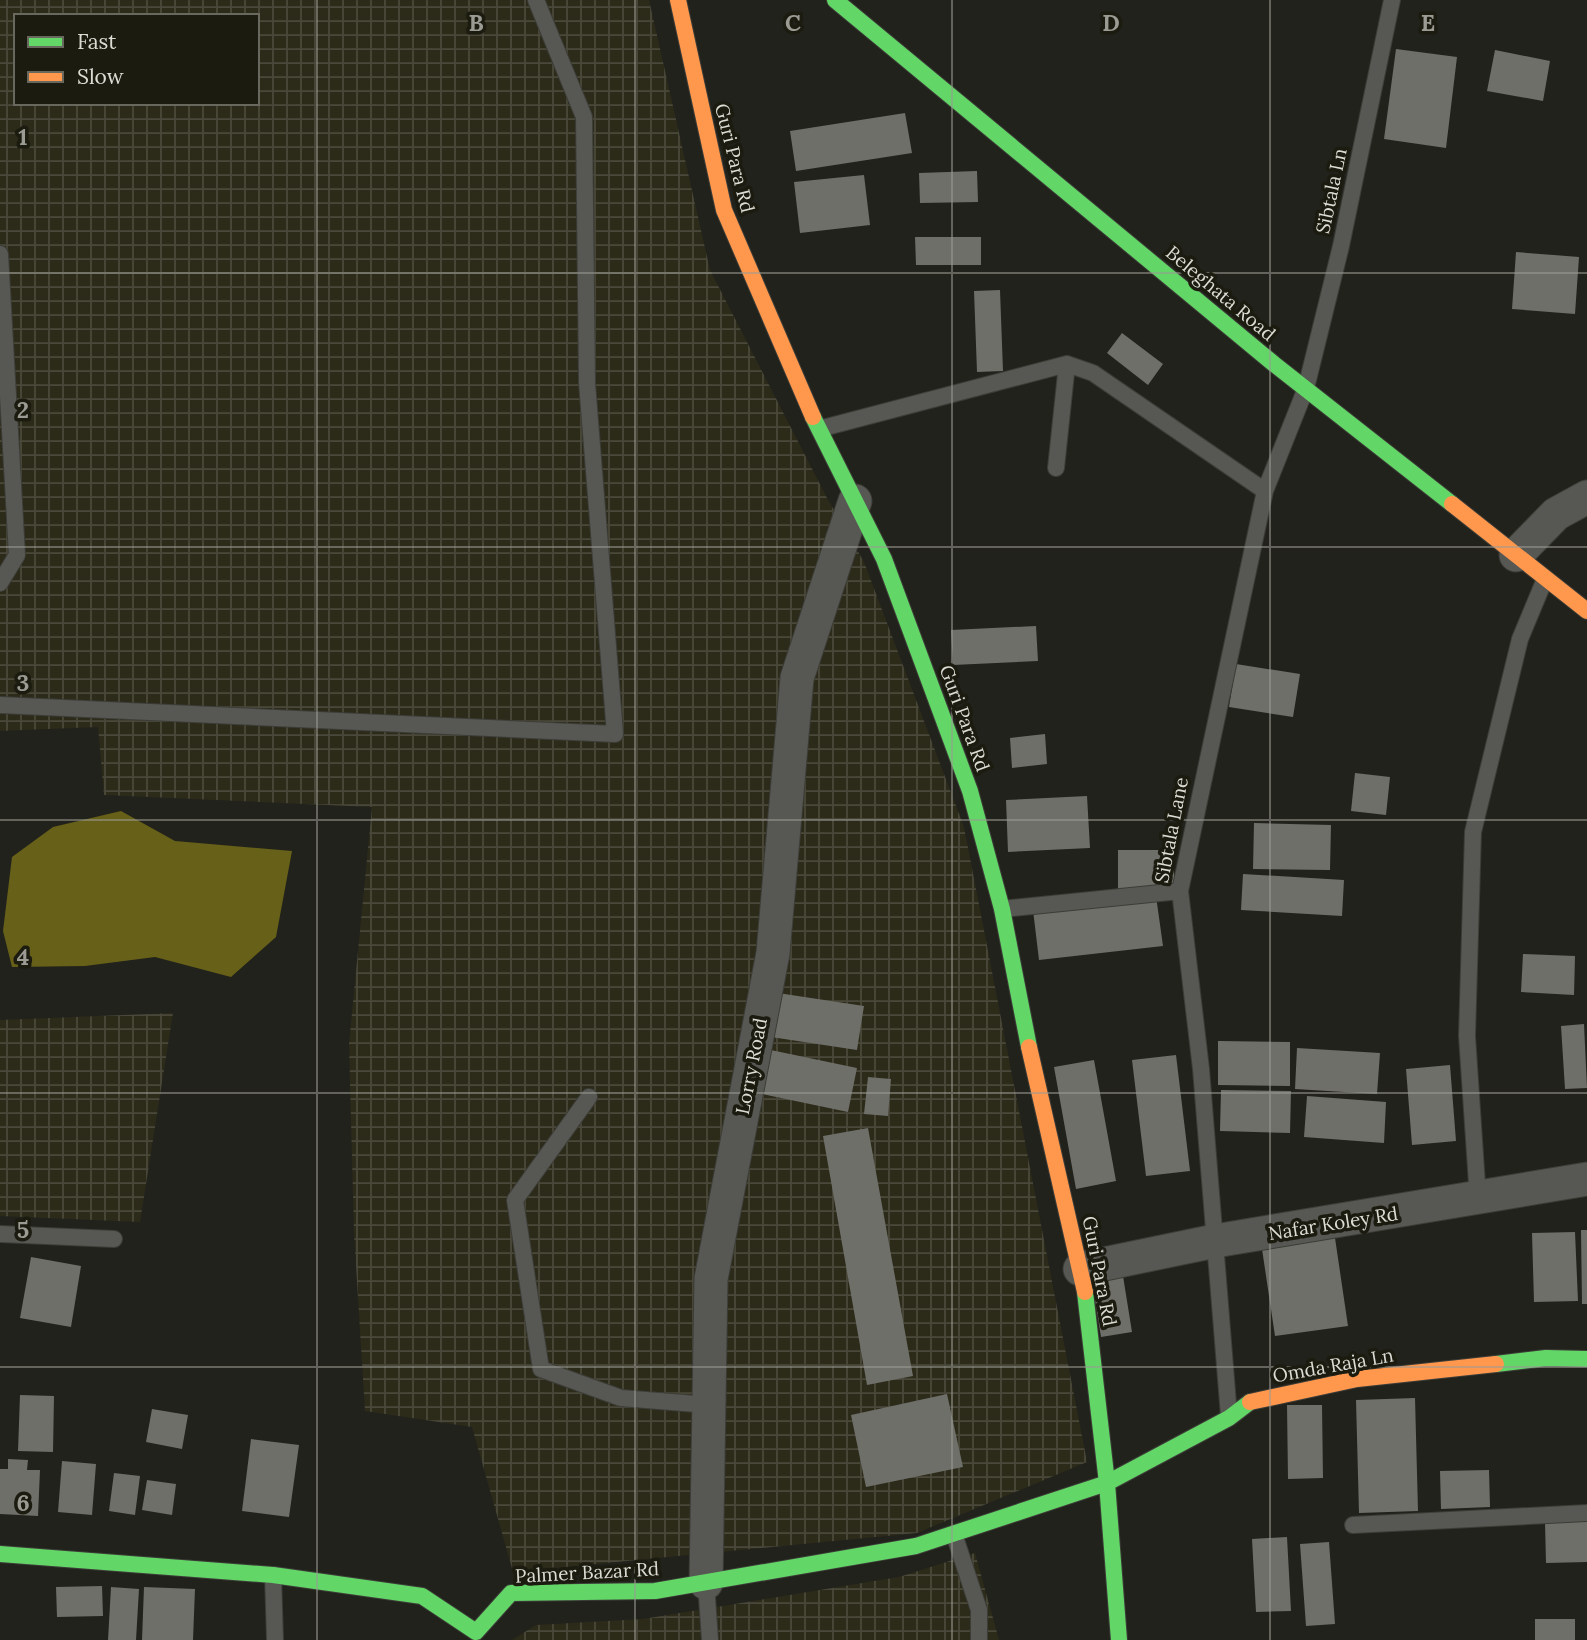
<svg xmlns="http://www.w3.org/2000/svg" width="1587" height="1640" font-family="Lora,serif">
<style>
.industrial{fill:url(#industrial-grid);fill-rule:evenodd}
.water{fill:#676018}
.building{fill:#6f6f6a}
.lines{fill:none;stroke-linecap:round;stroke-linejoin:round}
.lane-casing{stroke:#3d3d38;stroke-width:18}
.street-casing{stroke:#3d3d38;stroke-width:35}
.fast-casing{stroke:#3d3d38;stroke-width:18}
.slow-casing{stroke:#3d3d38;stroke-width:18}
.lane{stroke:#575753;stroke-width:16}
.street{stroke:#575753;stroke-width:33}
.fast{stroke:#63d668;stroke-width:16}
.slow{stroke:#ff974d;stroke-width:16}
.grid{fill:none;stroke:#9b9b94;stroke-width:2;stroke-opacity:0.55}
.labels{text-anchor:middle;stroke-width:7;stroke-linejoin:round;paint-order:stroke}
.street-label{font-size:19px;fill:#dcdcd4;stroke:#1c1b10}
.grid-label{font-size:23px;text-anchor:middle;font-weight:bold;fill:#9b9b94;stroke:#1c1b10;stroke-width:7;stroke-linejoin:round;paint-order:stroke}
</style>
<defs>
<pattern id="industrial-grid" width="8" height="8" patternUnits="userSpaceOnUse" patternTransform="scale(1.75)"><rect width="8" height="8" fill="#2c2a19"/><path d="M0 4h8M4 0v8" fill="none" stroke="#4a483a"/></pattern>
</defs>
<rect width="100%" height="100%" fill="#22221c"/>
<path class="industrial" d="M0,0H649L710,270L827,498L864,562L964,827L1087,1462L917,1533L513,1572L472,1427L365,1411L354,1233L349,1044L372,807L104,795L98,727L0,731ZM16,16H257V103H16Z
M173,1013L140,1222L0,1216V1020Z
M975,1553L999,1640H512L536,1625L643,1619L899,1577Z"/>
<path class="water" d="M121,811L175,841L292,851L276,937L231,977L155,957L85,966L12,967L3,931L12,857L53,827Z"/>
<path class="building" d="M1396,49L1457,57L1446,148L1384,139Z
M1495,50L1550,61L1543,101L1487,91Z
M905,113L912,153L796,171L790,131Z
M977,171L978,202L920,203L919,173Z
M864,175L870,225L800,233L794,182Z
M915,237H981V265H916Z
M1516,252L1579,257L1575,314L1512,309Z
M1000,290L1003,371L977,372L974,291Z
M1122,333L1163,364L1148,385L1107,353Z
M1036,626L1038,661L953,665L951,630Z
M1236,664L1300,674L1293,717L1229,707Z
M1045,734L1047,764L1012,768L1010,738Z
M1355,773L1390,777L1386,815L1351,811Z
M1087,796L1090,848L1008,852L1006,800Z
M1254,823L1331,825L1330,870L1253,869Z
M1118,850H1174V889H1118Z
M1243,874L1344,880L1342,916L1241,910Z
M1156,896L1163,946L1039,960L1033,910Z
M1523,954L1575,956L1574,995L1521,992Z
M778,993L864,1006L857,1050L771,1037Z
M1584,1024L1587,1088L1565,1089L1561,1026Z
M1218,1041L1290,1042V1086L1218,1085Z
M1297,1048L1380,1053L1377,1094L1295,1089Z
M766,1049L857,1068L848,1112L757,1093Z
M1176,1055L1190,1171L1146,1176L1132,1060Z
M1094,1060L1116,1181L1076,1189L1054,1067Z
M1450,1065L1456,1141L1412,1145L1406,1069Z
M868,1077L891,1079L888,1116L864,1114Z
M1221,1090L1291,1091L1290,1133L1220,1131Z
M1307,1096L1386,1102L1384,1143L1304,1137Z
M868,1128L913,1376L867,1385L823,1136Z
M1581,1230H1587V1304H1582Z
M1575,1232L1578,1301L1534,1302L1532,1233Z
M1335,1238L1348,1326L1275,1336L1262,1249Z
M31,1257L81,1266L71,1327L20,1318Z
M1123,1276L1132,1332L1101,1337L1092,1281Z
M947,1394L963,1467L866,1487L851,1415Z
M20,1395L54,1396L53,1452L18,1451Z
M1415,1398L1418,1511L1359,1513L1356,1400Z
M1287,1405H1322L1323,1478L1288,1479Z
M152,1409L188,1415L182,1449L146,1442Z
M251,1439L299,1445L289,1517L242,1511Z
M8,1459L28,1460L27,1470H40L38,1516L0,1514V1469H8Z
M62,1461L96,1464L92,1515L58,1512Z
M1489,1470L1490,1507L1441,1509L1440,1471Z
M114,1473L140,1476L135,1515L109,1511Z
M147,1480L176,1484L172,1515L142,1510Z
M1587,1521V1562L1546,1563L1545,1522Z
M1287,1537L1291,1611L1256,1612L1252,1539Z
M1329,1542L1335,1624L1306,1626L1300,1544Z
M102,1586L103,1616L57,1617L56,1587Z
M111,1587L139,1589L136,1640H108Z
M144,1587L195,1589L193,1640H142Z
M1535,1619H1575V1640H1535Z"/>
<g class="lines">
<g class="lane-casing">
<path id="lane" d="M0,254L17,555L0,583
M1067,364L1093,373L1265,491
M819,429L1067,364L1056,468
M0,705L615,734L587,383L584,117L536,0
M1002,909L1180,891
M589,1097L515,1200L541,1369L621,1398L709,1405
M1478,1199L1467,1036L1473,832L1520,639L1545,579
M0,1234L114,1239
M1229,1416L1201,1069L1180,891L1265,491L1306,388L1341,246L1392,0
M1353,1525L1587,1513
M954,1534L979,1610V1640
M273,1575L275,1640
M706,1583L710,1640"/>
</g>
<g class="street-casing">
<path id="street" d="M1516,555L1556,514L1587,497
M1080,1269L1215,1241L1587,1179
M706,1583L711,1279L773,953L797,678L855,501"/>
</g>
<g class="fast-casing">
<path id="fast" d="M835,0L1274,364L1452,504
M813,417L884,559L970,791L1002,909L1029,1047
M1085,1292L1107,1483L1119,1640
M1496,1364L1546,1358L1587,1359
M0,1554L273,1575L422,1596L476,1632
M476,1632L511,1593L655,1591L916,1546L1107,1483L1229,1418L1250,1402"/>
</g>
<g class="slow-casing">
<path id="slow" d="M678,0L724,210L813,417
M1452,504L1587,611
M1029,1047L1085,1292
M1250,1402L1357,1379L1496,1364"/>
</g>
<use href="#lane" class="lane"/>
<use href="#street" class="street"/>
<use href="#fast" class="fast"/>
<use href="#slow" class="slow"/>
</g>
<path class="grid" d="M317,0V1640M635,0V1640M952,0V1640M1270,0V1640M0,273H1587M0,547H1587M0,820H1587M0,1093H1587M0,1367H1587"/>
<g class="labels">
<g class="street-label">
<text transform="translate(735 158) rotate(76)" y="7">Guri Para Rd</text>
<text transform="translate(1331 191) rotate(-78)" y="7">Sibtala Ln</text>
<text transform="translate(1221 293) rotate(40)" y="7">Beleghata Road</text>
<text transform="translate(965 718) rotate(70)" y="7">Guri Para Rd</text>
<text transform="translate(1171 830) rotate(-79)" y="7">Sibtala Lane</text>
<text transform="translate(751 1066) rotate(-79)" y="7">Lorry Road</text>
<text transform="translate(1333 1223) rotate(-9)" y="7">Nafar Koley Rd</text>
<text transform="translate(1100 1271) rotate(79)" y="7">Guri Para Rd</text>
<text transform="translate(1333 1365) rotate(-10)" y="7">Omda Raja Ln</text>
<text transform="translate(587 1572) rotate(-3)" y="7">Palmer Bazar Rd</text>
</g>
</g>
<g class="grid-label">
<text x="476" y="31">B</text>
<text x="793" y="31">C</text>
<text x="1111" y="31">D</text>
<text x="1428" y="31">E</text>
<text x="23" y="145">1</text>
<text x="23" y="418">2</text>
<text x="23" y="691">3</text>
<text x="23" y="965">4</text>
<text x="23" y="1238">5</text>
<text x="23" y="1511">6</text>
</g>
<rect x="14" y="14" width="245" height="91" fill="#1c1b10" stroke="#69685e" stroke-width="2"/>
<rect x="28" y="37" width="35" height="10" fill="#63d668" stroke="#69685e" stroke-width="2"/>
<text x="77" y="49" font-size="21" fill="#dcdcd4">Fast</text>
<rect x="28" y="72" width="35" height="10" fill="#ff974d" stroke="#69685e" stroke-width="2"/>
<text x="77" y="84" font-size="21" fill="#dcdcd4">Slow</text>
</svg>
